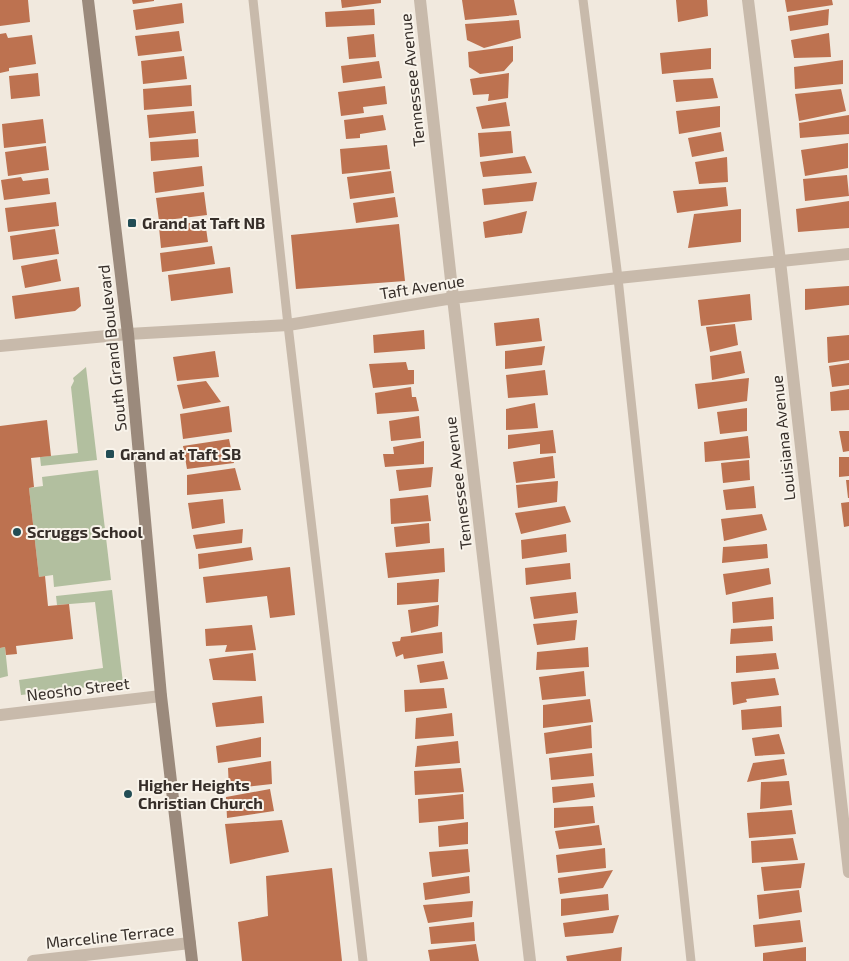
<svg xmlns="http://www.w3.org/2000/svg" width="849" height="961" font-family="'Exo 2',sans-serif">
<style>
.green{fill:#b2bf9f}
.building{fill:#bd7250}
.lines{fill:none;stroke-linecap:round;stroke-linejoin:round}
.service{stroke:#c8baab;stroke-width:9}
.minor{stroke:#c8baab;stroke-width:12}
.secondary{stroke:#9b8a7c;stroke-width:12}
.poi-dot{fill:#224d55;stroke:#f8f3ea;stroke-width:2}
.labels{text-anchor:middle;stroke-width:4;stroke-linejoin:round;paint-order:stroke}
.street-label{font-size:16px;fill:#362e29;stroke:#f8f3ea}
.poi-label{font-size:16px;font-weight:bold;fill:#362e29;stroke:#f8f3ea;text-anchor:start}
</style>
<rect width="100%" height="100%" fill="#f1e9de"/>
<path class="green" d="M86,367L97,460L41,466L40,457L78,453L71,387L74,381L73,378Z
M98,470L111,580L54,587L53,575L39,577L29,488L43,486L42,477Z
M112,590L123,683L21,695L19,680L103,668L95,602L57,605L56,596Z
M5,647L8,676L0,678V648Z"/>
<path class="building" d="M0,0H28L30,22L0,26Z
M132,0H154V1L133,4Z
M341,0H381V3L342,8Z
M462,0H514L517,15L465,20Z
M676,0H707L708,16L678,22Z
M785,0H832L833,5L787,12Z
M182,3L184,23L136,30L133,10Z
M374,9L375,25L326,27L325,12Z
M829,9L828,25L790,31L788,16Z
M519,20L521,38L484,48L467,40L465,24Z
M179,31L182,51L138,56L135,36Z
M6,33L8,38L32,35L36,64L9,68V71L0,73V34Z
M829,33L831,57L794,58L791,40Z
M374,34L376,57L349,59L347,37Z
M513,46V61L504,71L480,74L469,67L468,52Z
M711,48V69L662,74L660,53Z
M184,56L187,79L143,84L141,61Z
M843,60V84L795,89L794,67Z
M379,61L382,78L343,83L341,66Z
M38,73L40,96L11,99L9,76Z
M509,73L508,98L488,101L489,94L473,95L470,79Z
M713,78L718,98L676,102L673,80Z
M191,85L192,106L144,110L143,89Z
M385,86L387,104L363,107L364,113L341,116L338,92Z
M841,89L846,111L799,121L795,94Z
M506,102L510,126L482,129L476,107Z
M720,106V127L679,134L676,111Z
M194,111L196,133L149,138L147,115Z
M383,115L386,130L360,134V138L346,139L344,120Z
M849,115V134L800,138L799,123Z
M43,119L46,143L4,148L2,124Z
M511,131L513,153L480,157L478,133Z
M721,132L724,151L692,157L688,138Z
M198,139L199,157L151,161L150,142Z
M848,143V168L805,176L801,150Z
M387,145L390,169L342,174L340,149Z
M46,146L49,170L8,176L5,152Z
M525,156L532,173L483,177L480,162Z
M727,157L728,182L699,184L695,162Z
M202,166L204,186L155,193L153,172Z
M391,171L394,193L350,199L347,177Z
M847,175L849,196L805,201L803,179Z
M21,177L23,181L48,178L50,194L4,200L1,180Z
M537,182L533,201L484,205L482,189Z
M726,187L728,206L677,213L673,191Z
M204,192L207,215L159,221L156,198Z
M395,197L398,217L356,223L353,203Z
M849,201V228L798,232L796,209Z
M56,202L59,226L8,232L5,208Z
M741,209V242L688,248L694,214Z
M527,211L522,233L485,238L483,222Z
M205,221L208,242L161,248L159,227Z
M399,224L405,281L296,289L291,235Z
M55,229L59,254L13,260L10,236Z
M212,246L215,264L162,272L160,253Z
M57,259L61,281L25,288L21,266Z
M230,267L233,293L171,301L168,275Z
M849,286V305L805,310V289Z
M79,287L81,306L75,311L15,319L12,296Z
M750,294L752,320L701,326L698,300Z
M539,318L542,341L496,346L494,323Z
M735,324L738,345L710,352L706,327Z
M424,330L425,349L374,353L373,335Z
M849,335V360L828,363L827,337Z
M545,346L542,365L505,369V351Z
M215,351L219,377L177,381L173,357Z
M741,351L745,373L712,380L710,356Z
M406,362L408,370H414V384L373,388L369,364Z
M849,363V385L832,387L829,366Z
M545,370L548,395L508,398L506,375Z
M749,378L747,401L698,409L695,384Z
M206,381L221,402L183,409L177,385Z
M411,387L412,397H416L419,411L377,414L375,393Z
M849,389V410L831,411L830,392Z
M535,403L538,428L506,430V409Z
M229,406L232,432L183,439L180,414Z
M747,408V431L720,434L717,412Z
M419,416L421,438L391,441L389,421Z
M47,420L51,456L31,458L34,487L29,488L39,577L45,576L48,606L69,604L73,639L16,646L17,654L6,655L5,647L0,648V426Z
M553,430L556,453L540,454V444L508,449V435Z
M839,431H849V451L843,452Z
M748,436L750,458L705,462L704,442Z
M229,439L234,463L187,469L183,446Z
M424,441V464L385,467L383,454H394L393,447Z
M553,456L555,478L516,483L513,462Z
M839,457H849V476L839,477Z
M749,460L750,480L723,483L721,463Z
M433,467L431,487L399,491L396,470Z
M235,468L241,490L187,495V475Z
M846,480H849V498H848Z
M558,481L557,502L518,508L516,485Z
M754,486L756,508L726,510L723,490Z
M428,495L431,521L391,524L390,499Z
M223,499L225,523L192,529L188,503Z
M849,502V526L844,527L841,503Z
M565,506L571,522L521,534L515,513Z
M762,514L767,530L724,541L721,519Z
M429,523L430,543L396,547L394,527Z
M243,529L242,543L196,549L193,535Z
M566,534L567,552L522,559L521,540Z
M767,544L768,558L722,563L723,547Z
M251,547L253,560L199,569L198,554Z
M444,548L445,572L388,578L385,553Z
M570,563L571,579L526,585L525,568Z
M290,567L295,615L270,618L267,596L206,603L203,577Z
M769,568L771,584L726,595L723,574Z
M439,579L438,602L397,605V583Z
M576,592L578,613L534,619L530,597Z
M773,597L774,619L733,623L732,602Z
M439,605L438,626L411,633L408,610Z
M577,620L575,640L537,645L533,624Z
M252,625L256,650L225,652L227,645L206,646L205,629Z
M772,626L773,641L730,644L731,629Z
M442,632L443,653L404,659L403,654L396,657L392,642L400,641L401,637Z
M588,647L589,667L536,670L537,652Z
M253,653L256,681L213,680L209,659Z
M776,653L779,669L736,673V656Z
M444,661L448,679L420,683L417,665Z
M584,671L586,696L542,700L539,677Z
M775,678L779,695L746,699L747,702L733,705L731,682Z
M444,688L447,708L405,712L404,690Z
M262,696L264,723L216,727L212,703Z
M590,699L593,722L543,728V705Z
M781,706L782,727L742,730L741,710Z
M452,713L454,736L415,739L416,718Z
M591,725L592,748L546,754L544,733Z
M779,734L785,754L755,756L752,738Z
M261,737V757L218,763L216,746Z
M458,741L460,763L415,767L417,746Z
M592,753L594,776L551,780L549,758Z
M784,759L787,775L747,782L753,763Z
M271,761L272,784L229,789L228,768Z
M461,768L464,792L415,795L414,771Z
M789,781L792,805L760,809L761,782Z
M593,783L595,797L553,803L552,787Z
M270,789L274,811L227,818L226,797Z
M463,794L464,819L419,823L418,799Z
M593,806L595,823L554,828V808Z
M792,810L796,834L749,838L747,813Z
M282,820L289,852L230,864L225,824Z
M468,822V844L439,847L438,826Z
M599,825L602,845L559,849L555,831Z
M793,838L798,860L752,863L751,841Z
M605,848L606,868L558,873L556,855Z
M468,849L470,872L432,877L429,852Z
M805,863L801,888L764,891L761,867Z
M332,868L342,961H242L238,922L268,916L266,876Z
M613,870L603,888L560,894L558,878Z
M469,876L470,893L425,900L423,883Z
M799,890L802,912L759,919L757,895Z
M608,894L609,910L561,916V899Z
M473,901L472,917L428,923L423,905Z
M619,915L613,933L565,937L563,923Z
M800,920L803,942L755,947L753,925Z
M474,922L475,941L431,944L429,927Z
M476,944L479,961H430L428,950Z
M622,947L621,961H567L566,956Z
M806,947V961H763V953Z"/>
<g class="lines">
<path class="service" d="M253,0L288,325L363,961
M583,0L618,278L691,961"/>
<path class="minor" d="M420,0L453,298L530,961
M748,0L780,261L849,872
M0,346L128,334L288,325L453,298L618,278L849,254
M0,715L161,696
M33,961L190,943"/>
<path class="secondary" d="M88,0L128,334L161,696L192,961"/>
</g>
<g class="poi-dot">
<rect x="127" y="218" width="10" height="10" rx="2.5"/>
<rect x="105" y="449" width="10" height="10" rx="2.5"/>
<circle cx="17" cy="532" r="5"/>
<circle cx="128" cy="794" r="5"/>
</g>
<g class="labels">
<g class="street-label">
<text transform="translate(412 80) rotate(-96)" y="6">Tennessee Avenue</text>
<text transform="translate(422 287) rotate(-9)" y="6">Taft Avenue</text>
<text transform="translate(112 348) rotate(-96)" y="6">South Grand Boulevard</text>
<text transform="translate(783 438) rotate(-96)" y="6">Louisiana Avenue</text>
<text transform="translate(458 483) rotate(-97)" y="6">Tennessee Avenue</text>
<text transform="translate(78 689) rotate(-7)" y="6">Neosho Street</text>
<text transform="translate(110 936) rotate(-6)" y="6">Marceline Terrace</text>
</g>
<g class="poi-label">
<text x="142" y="229">Grand at Taft NB</text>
<text x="120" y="460">Grand at Taft SB</text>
<text x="27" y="538">Scruggs School</text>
<text x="138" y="791">Higher Heights<tspan x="138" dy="18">Christian Church</tspan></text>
</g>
</g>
</svg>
